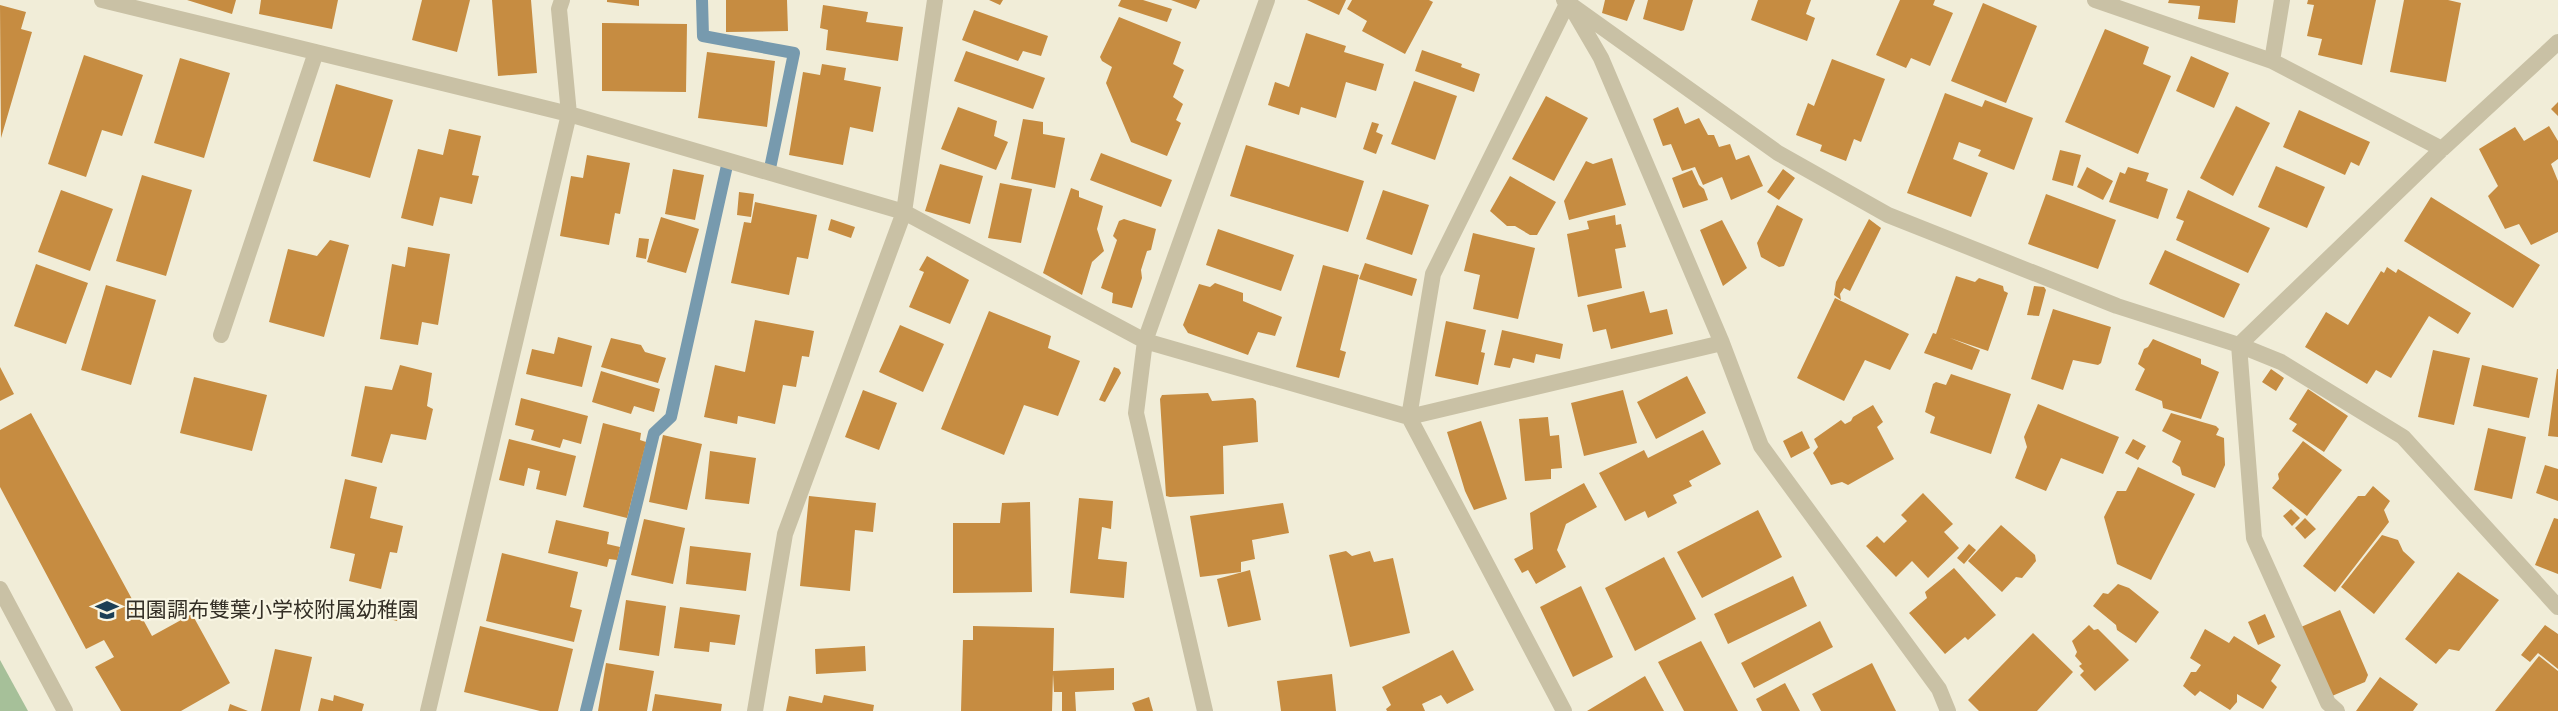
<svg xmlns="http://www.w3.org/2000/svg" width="2558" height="711" font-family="'PT Sans Narrow','Noto Sans JP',sans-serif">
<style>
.green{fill:#a6c099}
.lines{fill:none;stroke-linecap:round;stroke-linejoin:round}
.stream{stroke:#779aae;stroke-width:12}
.building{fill:#c68c41}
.minor{stroke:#c9c1a5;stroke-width:16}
.labels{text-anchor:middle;stroke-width:4.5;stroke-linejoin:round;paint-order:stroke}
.poi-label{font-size:21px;fill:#342f26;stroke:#f9f6e4;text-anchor:start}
</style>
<rect width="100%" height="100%" fill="#f1edd8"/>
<path class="green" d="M0,660L28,711H0Z"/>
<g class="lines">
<path class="stream" d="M702,0L703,36L794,53L769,173L763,171
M586,711L654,433L671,417L728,161L735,163"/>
</g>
<path class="building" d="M187,0H236L232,14Z
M261,0H338L332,29L259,14Z
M422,0H470L457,52L412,40Z
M492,0H531L537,73L498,76Z
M607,0H639V6L607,2Z
M726,0H787L788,31L726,32Z
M989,0H1003L1000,5Z
M1121,0H1143L1172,9L1167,22L1118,6Z
M1171,0H1200L1196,9Z
M1307,0H1346L1339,15Z
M1352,0H1429L1433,2L1405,54L1362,31L1367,21L1347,9Z
M1605,0H1635L1627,21L1602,13Z
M1648,0H1693L1684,30L1681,31L1643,19Z
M1758,0H1811L1806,14L1815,18L1807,41L1751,20Z
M1900,0H1935L1933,5L1953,13L1930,66L1911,58L1906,68L1876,55Z
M2169,0H2238L2235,23L2198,19L2200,6L2168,3Z
M2308,0H2376L2362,65L2318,55L2322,39L2307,36L2314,5L2307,4Z
M2404,0H2448L2461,3L2446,82L2390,72Z
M1983,3L2037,26L2006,103L1951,81Z
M0,5L26,12L21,29L32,32L1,138Z
M823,5L868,12L866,22L903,27L898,61L826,50L828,30L820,28Z
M974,10L1048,36L1041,56L1023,51L1018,61L962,40Z
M1119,17L1181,42L1173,64L1184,70L1173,97L1183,104L1176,120L1181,123L1167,156L1131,142L1106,83L1112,67L1102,61L1100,57Z
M602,23L687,24L686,92L602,91Z
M2105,29L2149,47L2143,64L2171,76L2138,154L2065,122Z
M1306,33L1346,46L1344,52L1384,64L1376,91L1346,82L1336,118L1301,107L1299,115L1268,105L1275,82L1289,87Z
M1422,50L1462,64L1461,67L1480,74L1474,92L1415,71Z
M966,51L1045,78L1033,109L954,81Z
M707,52L775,61L767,127L698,118Z
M84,55L143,75L122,136L102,130L86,177L48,164Z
M2191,56L2229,73L2214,108L2176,91Z
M180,58L230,73L204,158L154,143Z
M1832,59L1885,79L1861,142L1854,139L1846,161L1820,151L1822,145L1796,135L1808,103L1814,106Z
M822,64L846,68L844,80L881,87L873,132L850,127L843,165L789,155L803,72L820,75Z
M1414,81L1457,96L1435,160L1391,144Z
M336,84L393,100L370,178L313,161Z
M1945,93L1982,107L1985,100L2033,118L2014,170L1978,156L1981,150L1959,142L1953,159L1988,173L1971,217L1907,193Z
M1546,96L1588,118L1554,181L1512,159Z
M2558,102V116L2551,109Z
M2236,106L2270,123L2233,196L2200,178Z
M958,107L997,121L994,136L1008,142L996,170L941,149Z
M1678,107L1685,124L1699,118L1708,135H1714L1719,147L1730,144L1736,160L1749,155L1763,186L1731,200L1722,177L1703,185L1695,167L1682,171L1671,144L1663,146L1653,119Z
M2299,110L2370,142L2359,166L2351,162L2345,175L2283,147Z
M1023,119L1043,122V134L1065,138L1055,188L1011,179Z
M1372,122L1379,124L1376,132L1383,135L1376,154L1363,149Z
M2549,126L2558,141V159L2551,164L2558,181V232L2531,245L2519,224L2505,229L2488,196L2498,186L2479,149L2515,127L2524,141Z
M449,129L481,136L472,175L479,176L472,204L440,197L433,226L401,218L418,149L443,155Z
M1246,145L1364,181L1348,232L1230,196Z
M2060,150L2081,155L2073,186L2052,180Z
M1101,153L1172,180L1161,207L1090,180Z
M587,155L630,163L620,214L615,213L609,245L560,236L571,176L583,178Z
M1612,158L1626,205L1569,220L1564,201L1586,161L1593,164Z
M940,164L983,176L970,224L925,211Z
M2276,166L2325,187L2307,228L2258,207Z
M2087,167L2113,181L2103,200L2077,187Z
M2128,167L2149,173L2146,181L2168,189L2158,219L2109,202L2120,172L2125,174Z
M673,169L704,175L695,220L665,214Z
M1783,169L1795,178L1779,200L1767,192Z
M1692,170L1699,185L1704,189L1708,200L1683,208L1672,178Z
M142,175L192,190L166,276L116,261Z
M1510,176L1556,202L1537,235H1530L1515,226H1507L1490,211Z
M1000,183L1032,189L1021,243L988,238Z
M1071,188L1079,191V197L1103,206L1097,229L1104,251L1092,262L1082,295L1043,273Z
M61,190L113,209L90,271L38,252Z
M1383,190L1429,205L1412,255L1366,239Z
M2188,190L2270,228L2248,273L2176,240L2184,221L2176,218Z
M739,192L754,194L751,217L737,215Z
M2046,194L2116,220L2098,269L2028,244Z
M2431,197L2540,265L2513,308L2404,241Z
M755,202L817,215L808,259L797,257L789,295L731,283L744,222L751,223Z
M1777,205L1803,219L1784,266L1779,267L1761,257L1757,243Z
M1615,215L1616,225L1621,224L1626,247L1615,249L1622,288L1578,297L1567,234L1589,229L1587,221Z
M661,217L699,229L686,273L647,262Z
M831,219L855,227L851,238L828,230Z
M1124,219L1156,229L1151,250L1147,251L1141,270L1142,278L1132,308L1112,303L1113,293L1101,288L1117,240L1113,236L1119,221Z
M1869,219L1881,228L1850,291L1844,288L1840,294L1841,300L1834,295L1836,282Z
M1722,220L1747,268L1723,286L1700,230Z
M1218,229L1294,255L1281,291L1206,265Z
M1473,233L1535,248L1518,319L1473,309L1480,275L1464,271Z
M639,238L649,239L646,259L636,257Z
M330,240L349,245L324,337L269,322L288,249L317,256Z
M408,247L450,254L438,325L422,322L418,345L380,339L392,264L405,267Z
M2165,250L2240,284L2224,318L2149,284Z
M927,256L969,280L950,324L909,307L924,272L919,270Z
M1365,263L1417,279L1412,296L1359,279Z
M36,264L88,283L66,344L14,326Z
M1323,265L1359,275L1340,350L1346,352L1339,378L1296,367Z
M2387,267L2396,273L2398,269L2471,313L2458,334L2429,316L2391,378L2376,370L2367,384L2305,347L2326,312L2348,325L2381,271L2384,273Z
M1956,276L1975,282L1979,278L2003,286L2004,291L2008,293L1988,351L1950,338L1980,350L1972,370L1924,353L1933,333L1936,334Z
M1215,283L1243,293V301L1282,317L1275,336L1258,332L1248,355L1188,333L1183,325L1199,284L1210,287Z
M106,285L156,300L131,385L81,370Z
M2034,286L2044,287L2046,290L2039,316L2027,315Z
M1644,291L1650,313L1667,309L1673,334L1611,349L1606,329L1593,332L1587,305Z
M1835,298L1909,334L1890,370L1865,360L1844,401L1797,378Z
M2053,309L2111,327L2101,363L2098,365L2073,360L2063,390L2031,379Z
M989,311L1051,336L1048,348L1080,361L1058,416L1024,405L1004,455L941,429Z
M755,320L814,331L809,357L802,356L796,387L783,385L775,424L738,416L737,424L704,417L715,365L745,372Z
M1446,321L1486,330L1481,352L1485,353L1478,385L1435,376Z
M900,325L944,344L923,392L879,372Z
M1502,330L1563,344L1560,359L1536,354L1534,363L1513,358L1510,368L1494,365Z
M558,337L592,346L582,387L526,374L532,349L554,354Z
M611,338L641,345L645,352L666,358L658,383L601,367Z
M2153,339L2201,359V364L2219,372L2201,419L2163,408L2162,401L2135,390L2145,369L2138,364L2144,349L2148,347Z
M2433,350L2470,358L2454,425L2418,417Z
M400,365L432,373L427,406L433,409L426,440L391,434L382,463L351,456L365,386L392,390Z
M2482,365L2538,378L2529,418L2473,406Z
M0,367L14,394L0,401Z
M1114,367L1119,369L1121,373L1105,402L1099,400Z
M2271,369L2284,378L2276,391L2262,382Z
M2557,369H2558V437L2548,436Z
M601,371L660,389L654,412L634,406L631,414L592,402Z
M1951,374L2011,394L1991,454L1930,433L1935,417L1925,412L1933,384L1936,382L1946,385Z
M1687,376L1706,413L1656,439L1637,402Z
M194,377L267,395L252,451L180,433Z
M2308,389L2348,416L2324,452L2292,431L2297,424L2289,419Z
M863,390L897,403L879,450L845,437Z
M1623,390L1637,443L1584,456L1571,403Z
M1208,393L1212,401L1253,398L1256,401L1258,442L1223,446L1224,494L1170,497L1166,496L1160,399L1162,395Z
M521,398L588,416L581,444L563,439L560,448L531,440L534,430L515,425Z
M2038,404L2119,437L2103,474L2061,458L2046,491L2015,478L2027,447L2024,437Z
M1873,405L1883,422L1877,427L1894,459L1848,485L1842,482L1831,485L1813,453L1818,447L1814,439L1841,420L1845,424L1851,421L1853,417Z
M31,413L152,636L192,614L230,683L181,711H121L95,667L114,657L104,640L86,649L0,487V430Z
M2171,413L2216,426L2219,429L2216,435L2224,438L2225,465L2215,488L2182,475L2180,467L2172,462L2181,441L2162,431Z
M1548,417L1550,436L1559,435L1562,468L1551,469V479L1525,481L1519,419Z
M1481,421L1507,499L1474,510L1465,491L1447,432Z
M603,423L641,433L640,440L646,442L627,518L583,507Z
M2488,428L2526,437L2512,499L2474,490Z
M1703,430L1721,464L1689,481L1692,486L1673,495L1677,503L1648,518L1645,511L1625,521L1599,473L1644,450L1648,458Z
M1802,431L1810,448L1791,458L1783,441Z
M663,435L702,444L687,510L649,502Z
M509,439L576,456L566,496L536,489L540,471L528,468L524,486L499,480Z
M2133,439L2146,446L2138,460L2125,453Z
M2303,441L2342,470L2307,516L2272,488L2279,479L2278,474Z
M710,451L756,458L749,504L705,499Z
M2545,465L2558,469V501L2536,493Z
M2138,467L2195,494L2151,580L2117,564L2104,517L2117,491H2126Z
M345,479L377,487L370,518L403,526L397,553L390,552L381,589L349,581L355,554L330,548Z
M1584,483L1597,507L1566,524L1557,550L1566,567L1536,584L1528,570L1522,573L1514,559L1533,549L1530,513Z
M2373,486L2390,501L2384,510L2389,522L2335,592L2303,566L2358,496H2365Z
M1923,493L1953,524L1944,532L1959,548L1928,578L1912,561L1896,577L1866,546L1877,536L1884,543L1907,521L1901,515Z
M809,496L876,503L873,532L855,530L850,591L800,586Z
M1079,498L1113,501L1111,529L1102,527L1098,559L1127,562L1124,598L1070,593Z
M1030,502L1032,592L953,593V523H1000L1002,503Z
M1283,503L1289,533L1252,540L1255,559L1241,562V572L1200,577L1190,516Z
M2291,509L2300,518L2292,526L2283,516Z
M1758,510L1782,557L1702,598L1677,552Z
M2305,518L2316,529L2305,539L2295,528Z
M2554,518L2558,519V574L2535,565Z
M644,519L685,528L673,584L631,575Z
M556,520L609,532L607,544L620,547L617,560L609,559L607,567L548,553Z
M2001,525L2035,555L2036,561L2022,578L2016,577L2002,592L1968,561Z
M2382,535L2398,540L2403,551L2415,562L2374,614L2341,587Z
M1969,544L1976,550L1964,564L1957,558Z
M690,546L751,553L746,591L686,584Z
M1346,551L1352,556L1370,551L1374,562L1393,558L1410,633L1350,647L1329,555Z
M502,553L578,572L570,607L582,610L574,642L486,621Z
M1664,557L1696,619L1635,651L1605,588Z
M1954,568L1996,615L1968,640L1965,637L1945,654L1909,613L1927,598L1925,592Z
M1250,570L1261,620L1228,627L1217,579Z
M2458,572L2499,600L2459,651L2449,649L2436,664L2405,639Z
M1793,576L1807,606L1728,644L1714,614Z
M2118,584L2129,588L2159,612L2136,643L2117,630L2116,625L2093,606L2103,593L2108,594Z
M1581,586L1613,657L1573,677L1540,607Z
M626,600L666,606L659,656L619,650Z
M680,607L740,615L735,645L710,642L709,652L674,648Z
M390,608L400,612L397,621L386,618Z
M2340,610L2368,675L2365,682L2332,696L2301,627Z
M2265,614L2275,637L2258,645L2248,622Z
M1820,621L1833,647L1754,688L1741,663Z
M2089,625L2094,630L2098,629L2129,660L2095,691L2080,675L2084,671L2079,666L2082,664L2075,656L2077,652L2072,641Z
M2545,625L2558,634V669L2538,653L2530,662L2521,655Z
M480,626L573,649L558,711H540L464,692Z
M973,626L1054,628L1053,671L1114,668V690L1075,692L1076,711H1062V692H1054L1053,674L1052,711H961L963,640H973Z
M2205,629L2229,643L2234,636L2281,665L2271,681L2277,687L2263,709L2237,694V702L2230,710L2200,691L2195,696L2183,686L2191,672H2196L2201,665L2190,658Z
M2033,633L2073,672L2037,711H1979L1968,700Z
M1701,641L1738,711H1684L1658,662Z
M865,646L866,671L816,674L815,649Z
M275,649L312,657L300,711H261Z
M1453,650L1474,690L1447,704L1441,695L1422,704L1425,711H1387L1386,709L1391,705L1382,687Z
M2539,656L2558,671V711H2495Z
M606,663L654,671L647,711H598Z
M1872,663L1896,711H1821L1812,694Z
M1332,674L1336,711H1281L1277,681Z
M1645,676L1664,711H1587Z
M2380,677L2418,704L2413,711H2356Z
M1785,683L1800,711H1762L1756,699Z
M655,694L722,704L721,711H652Z
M334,695L364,704L362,711H318L321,698L333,701Z
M824,695L874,705L873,711H786L789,696L822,703Z
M1149,697L1153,711H1135L1132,703Z
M230,704L248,711H228Z"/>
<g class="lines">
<path class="minor" d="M102,0L569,114L904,212L1145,341L1409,417L1722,343
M1564,0L1778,153L1888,215L2117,306L2239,345L2281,362L2403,437L2558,607
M2095,0L2272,61L2442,149
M1573,10L1601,58L1722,343L1761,446L1939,689L1948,711
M2272,61L2282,0
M221,335L316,52
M0,589L65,711
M428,711L569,114L559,9L562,0
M755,711L785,534L904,212L935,0
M1205,711L1136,413L1145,341L1267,0
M1564,711L1409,417L1433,274L1569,0
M2337,711L2328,703L2254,538L2239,345L2442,149L2558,42"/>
</g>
<defs>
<g id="school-bare" transform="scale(1.8)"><path d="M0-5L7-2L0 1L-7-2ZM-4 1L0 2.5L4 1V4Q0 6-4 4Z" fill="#1c3f55" stroke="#f9f6e4" stroke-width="2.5" paint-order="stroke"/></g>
</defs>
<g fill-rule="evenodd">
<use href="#school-bare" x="107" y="610"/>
</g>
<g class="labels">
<g class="poi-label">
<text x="125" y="617">田園調布雙葉小学校附属幼稚園</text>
</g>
</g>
</svg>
